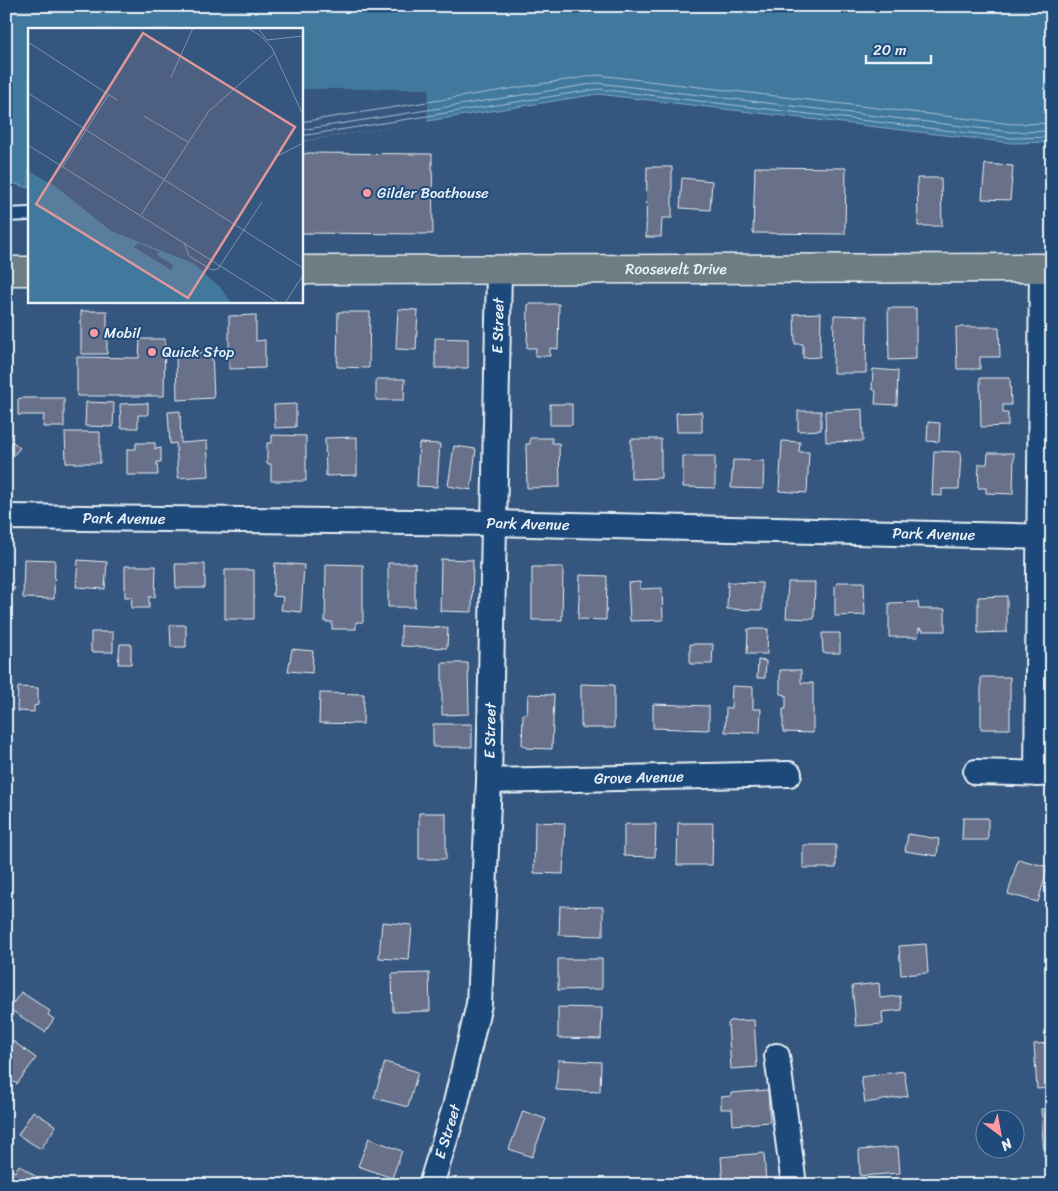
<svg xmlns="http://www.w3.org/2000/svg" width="1058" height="1191" font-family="Sriracha,sans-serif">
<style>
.water{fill:#41789e;stroke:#84a8c2}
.pier{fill:#35567e}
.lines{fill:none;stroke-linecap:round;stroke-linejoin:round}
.shore{stroke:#a5c1d4;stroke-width:1}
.building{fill:#687189;stroke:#e8f1f8}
.lane-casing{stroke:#e8f1f8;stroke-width:16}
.street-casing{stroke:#e8f1f8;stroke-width:28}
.primary-casing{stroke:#e8f1f8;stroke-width:31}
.lane{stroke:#1f4a7a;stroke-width:12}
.street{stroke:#1f4a7a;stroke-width:24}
.primary{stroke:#6d7d84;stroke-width:28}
.poi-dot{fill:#ff9aa2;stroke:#1f4a7a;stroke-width:2}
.labels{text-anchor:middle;stroke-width:4;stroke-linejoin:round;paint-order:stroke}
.poi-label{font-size:15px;fill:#e8f1f8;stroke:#1f4a7a;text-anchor:start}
.street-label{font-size:15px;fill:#e8f1f8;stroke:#1f4a7a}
.inset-road{fill:none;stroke:#7d94af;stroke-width:1}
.view{fill:#e0979a;fill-opacity:0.15;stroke:#e0979a;stroke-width:2.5}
.inset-edge{fill:none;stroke:#e8f1f8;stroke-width:2.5}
</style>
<rect width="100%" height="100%" fill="#35567e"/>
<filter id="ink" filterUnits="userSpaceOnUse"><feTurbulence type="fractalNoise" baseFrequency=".02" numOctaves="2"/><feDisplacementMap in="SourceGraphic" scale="10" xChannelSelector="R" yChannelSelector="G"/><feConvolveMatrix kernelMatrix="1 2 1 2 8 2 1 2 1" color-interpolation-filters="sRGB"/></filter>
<g filter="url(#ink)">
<path class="water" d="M6,6H1052V142L1012,143L598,94L301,141V29H29V188L6,181Z"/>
<path class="pier" d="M301,89H429L427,122L301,141Z"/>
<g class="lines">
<path class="shore" d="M301,122L598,75L1012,124L1052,123
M301,130L598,83L1012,132L1052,131
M301,136L598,89L1012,138L1052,137"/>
</g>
<path class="building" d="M308,153L432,154L433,234L301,233V155Z
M985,164L1013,166L1010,200L982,199Z
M647,167H672V218H662L661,237H646Z
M755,167L846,168L845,234L753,233Z
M682,178L712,181L710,210L680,208Z
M917,178H941L942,226H918Z
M528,304H559L558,349L550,348V356H535L536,348H527Z
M888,308H916V359L889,360Z
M398,309L418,310L416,350L396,349Z
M81,311H107V354H81Z
M338,312H370L369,368L337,367Z
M821,313L820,357L803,358V344H795L794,314Z
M256,315V341L265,340V368L229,369V316Z
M834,315L867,316L866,373H833Z
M956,327H999L1000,357H980V369H957Z
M435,338L468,339V368H435Z
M140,339H165L164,396H77V357L139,358Z
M212,352L214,398L177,400L176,353Z
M873,369L898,371L897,405L875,404L876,391L872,389Z
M980,378H1010L1011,405H1003V413H1008V426L981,427Z
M376,379H405L404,400H376Z
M21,398H64V427H43L44,415H18V399Z
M86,402L114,403L113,427L85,426Z
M148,403V415H138V428H121L120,404Z
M296,404V427L275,428L274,405Z
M550,404H572V425H550Z
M862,409L863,441L826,442L825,411Z
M180,411L181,443L207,441L209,476L178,478L176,443L170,444L168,412Z
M798,411H821V430L798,431Z
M702,412V432H677L676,413Z
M928,422L940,423L939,442L927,441Z
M65,432H100V463H66Z
M272,435L306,436V481H271V464H267V443H272Z
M6,436L20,448L6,463Z
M357,437V475L326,476L325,438Z
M530,438H552V443H559L560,487L527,488L526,444H530Z
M631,439H661V478L631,479Z
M782,441L800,442L799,452H809L807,493L779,491Z
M136,443H155V449L161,448V462H157L158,475H127V449H136Z
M419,443L440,444L437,487L417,486Z
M454,446L476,449L471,490L448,486Z
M934,451L961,452L959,489H942V496L932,495Z
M988,453H1014L1013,494L986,493V488H978L979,464H987Z
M683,456H715V488L683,487Z
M733,460L764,461L763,489L731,488Z
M24,559L55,560L54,599L23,598Z
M441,559L473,560L472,612L440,611Z
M78,560L107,562L105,589L76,587Z
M275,563L304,565L301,612L281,610L283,597L273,596Z
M388,563H415V607H388Z
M175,564H205V588H176Z
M326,564L363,565V622H356V629H332V622H325Z
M125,566H156L155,597H149V608H131L132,597H125Z
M532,567H563L562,620H532Z
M225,570H254V619H225Z
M580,575L607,576L606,620L578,619Z
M6,578L15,589L6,595Z
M640,582V589L662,588L663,620L630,621L628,583Z
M728,582L762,583V610L727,609Z
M788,582H815L814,619L786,618Z
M838,582H864L865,615L835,616V586Z
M1007,596V632L978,633V597Z
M918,602L919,609H945V631H922V629L919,628L918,637H889V603Z
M170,625H186V647H171Z
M401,626L448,628L447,648L401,646Z
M748,629H768L767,654H747Z
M91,632H113V652H91Z
M822,633H840V653H823Z
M120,644H131V664H118Z
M690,644H713L712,664H690Z
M292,649L313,651L312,673L288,671Z
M6,657H7L9,685H6Z
M758,660L766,661L765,678H757Z
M442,663H468L469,714L442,715Z
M780,670H801V683H813V733L783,732V709H786V695L780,694Z
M981,677H1010V729H981Z
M581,684L614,685V728H581Z
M732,686L753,687V709H761L760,733L725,732L726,708H731Z
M18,687L38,688V705L34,706V712L17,711Z
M320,693L364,694L363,724L319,723Z
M528,694L554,695L552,749L526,748V746L522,745L523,714H527Z
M653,704L709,706V730L653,728Z
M433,724H472V747H433Z
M419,813H446V859H419Z
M963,818H988V840H962Z
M535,822L565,823L563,874L534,873Z
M678,823H713L712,865H677Z
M627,824H656L655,857L624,856V826Z
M908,834L939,839L937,856L905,851Z
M803,845H836V868H803Z
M1018,859L1048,867L1038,902L1008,894Z
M560,906L603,907V936L559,935Z
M382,922L412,925L409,960L379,958Z
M926,944L928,973L901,975L899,946Z
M558,959H602V989L558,990Z
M429,973L430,1011L393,1012L392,974Z
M879,983L880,998L900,996L902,1010L882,1012L883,1024L856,1026L852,986Z
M21,992L50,1011L48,1015L54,1019L45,1032L9,1009Z
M558,1007L602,1008L601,1039L558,1038Z
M754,1020L757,1067L731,1069L728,1024L730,1021Z
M6,1036L36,1058L17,1084L6,1077Z
M1052,1043V1096L1051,1088L1037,1089L1034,1044Z
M558,1060L601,1062L600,1092L556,1090Z
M385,1062L418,1072L408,1107L374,1098Z
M904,1071L908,1096L865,1103L861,1077Z
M768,1090L770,1122L733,1125L732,1109H721V1097L731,1096V1093Z
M1052,1108V1156H1044L1041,1109Z
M33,1111L56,1126L41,1149L18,1135Z
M523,1111L546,1119L532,1157L509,1149Z
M369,1138L402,1151L392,1178L358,1166Z
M898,1147L900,1173L860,1176L859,1150Z
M764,1153L766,1183L723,1185L721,1157Z
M19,1165L48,1185H6L7,1166L15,1172Z
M933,1182V1185H909Z"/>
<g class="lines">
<g class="lane-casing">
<path id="lane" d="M6,215L29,214"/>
</g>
<g class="street-casing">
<g id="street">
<path id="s1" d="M6,517L493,523L1052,537"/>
<path d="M976,772L1052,774"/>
<path d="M1037,774L1042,269"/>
<path id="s2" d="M489,781L789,774"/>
<path d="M777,1056L794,1185"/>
<path id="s3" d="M431,1185L455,1107L479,1004L489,781L499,270"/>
</g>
</g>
<g class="primary-casing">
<g id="primary">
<path id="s4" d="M301,270L1052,268"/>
<path d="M6,271H29"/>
</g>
</g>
<use href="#lane" class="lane"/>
<use href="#street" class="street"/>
<use href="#primary" class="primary"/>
</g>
</g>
<g class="poi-dot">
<circle cx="367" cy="193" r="5"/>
<circle cx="94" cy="333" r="5"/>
<circle cx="152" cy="352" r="5"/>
</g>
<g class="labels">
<g class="poi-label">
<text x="377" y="198">Gilder Boathouse</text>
<text x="104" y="338">Mobil</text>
<text x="162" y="357">Quick Stop</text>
</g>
<g class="street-label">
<text dy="5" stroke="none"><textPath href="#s4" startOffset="375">Roosevelt Drive</textPath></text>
<text dy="5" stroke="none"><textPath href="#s3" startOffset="866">E Street</textPath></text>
<text dy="5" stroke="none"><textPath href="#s1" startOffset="118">Park Avenue</textPath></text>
<text dy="5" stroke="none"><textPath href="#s1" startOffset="522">Park Avenue</textPath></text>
<text dy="5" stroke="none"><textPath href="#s1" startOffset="928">Park Avenue</textPath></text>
<text dy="5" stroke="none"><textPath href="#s3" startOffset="461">E Street</textPath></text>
<text dy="5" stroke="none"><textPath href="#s2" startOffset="150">Grove Avenue</textPath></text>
<text dy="5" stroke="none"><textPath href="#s3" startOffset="56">E Street</textPath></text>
</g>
</g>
<g transform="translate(28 28)">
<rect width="275" height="275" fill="#35567e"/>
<path d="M0,143L28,159L83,203L165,235L192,259L203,275H0Z" fill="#41789e"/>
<path d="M110,215L131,224L129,227L145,237L143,242L106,219Z" fill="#35567e"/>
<path class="inset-road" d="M220,0L233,8L244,20L275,87M230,0L239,12L275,8M0,14L89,72M143,49L165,0M0,65L275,240M116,88L160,114M0,117L251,275M246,130L275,115M35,138L81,66M113,187L181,83L247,25M156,214L161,228L184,242L190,241L234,174M257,275L275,247"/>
<path class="view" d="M115,5L267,99L160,270L8,176Z"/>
<rect width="275" height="275" class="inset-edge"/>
</g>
<rect width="1058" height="1191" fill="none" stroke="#1f4a7a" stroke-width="25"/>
<rect x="12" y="12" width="1033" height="1166" fill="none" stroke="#e8f1f8" stroke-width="2" filter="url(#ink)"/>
<g transform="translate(1000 1134) rotate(148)"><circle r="24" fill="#1f4a7a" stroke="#6f8dac"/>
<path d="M0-4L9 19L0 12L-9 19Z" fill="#ff9aa2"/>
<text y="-8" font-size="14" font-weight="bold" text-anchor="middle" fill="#e8f1f8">N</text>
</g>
<path d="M866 55v8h65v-8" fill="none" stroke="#e8f1f8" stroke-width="2.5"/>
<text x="873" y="55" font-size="15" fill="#e8f1f8" stroke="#1f4a7a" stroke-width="4" paint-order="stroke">20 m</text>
</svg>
